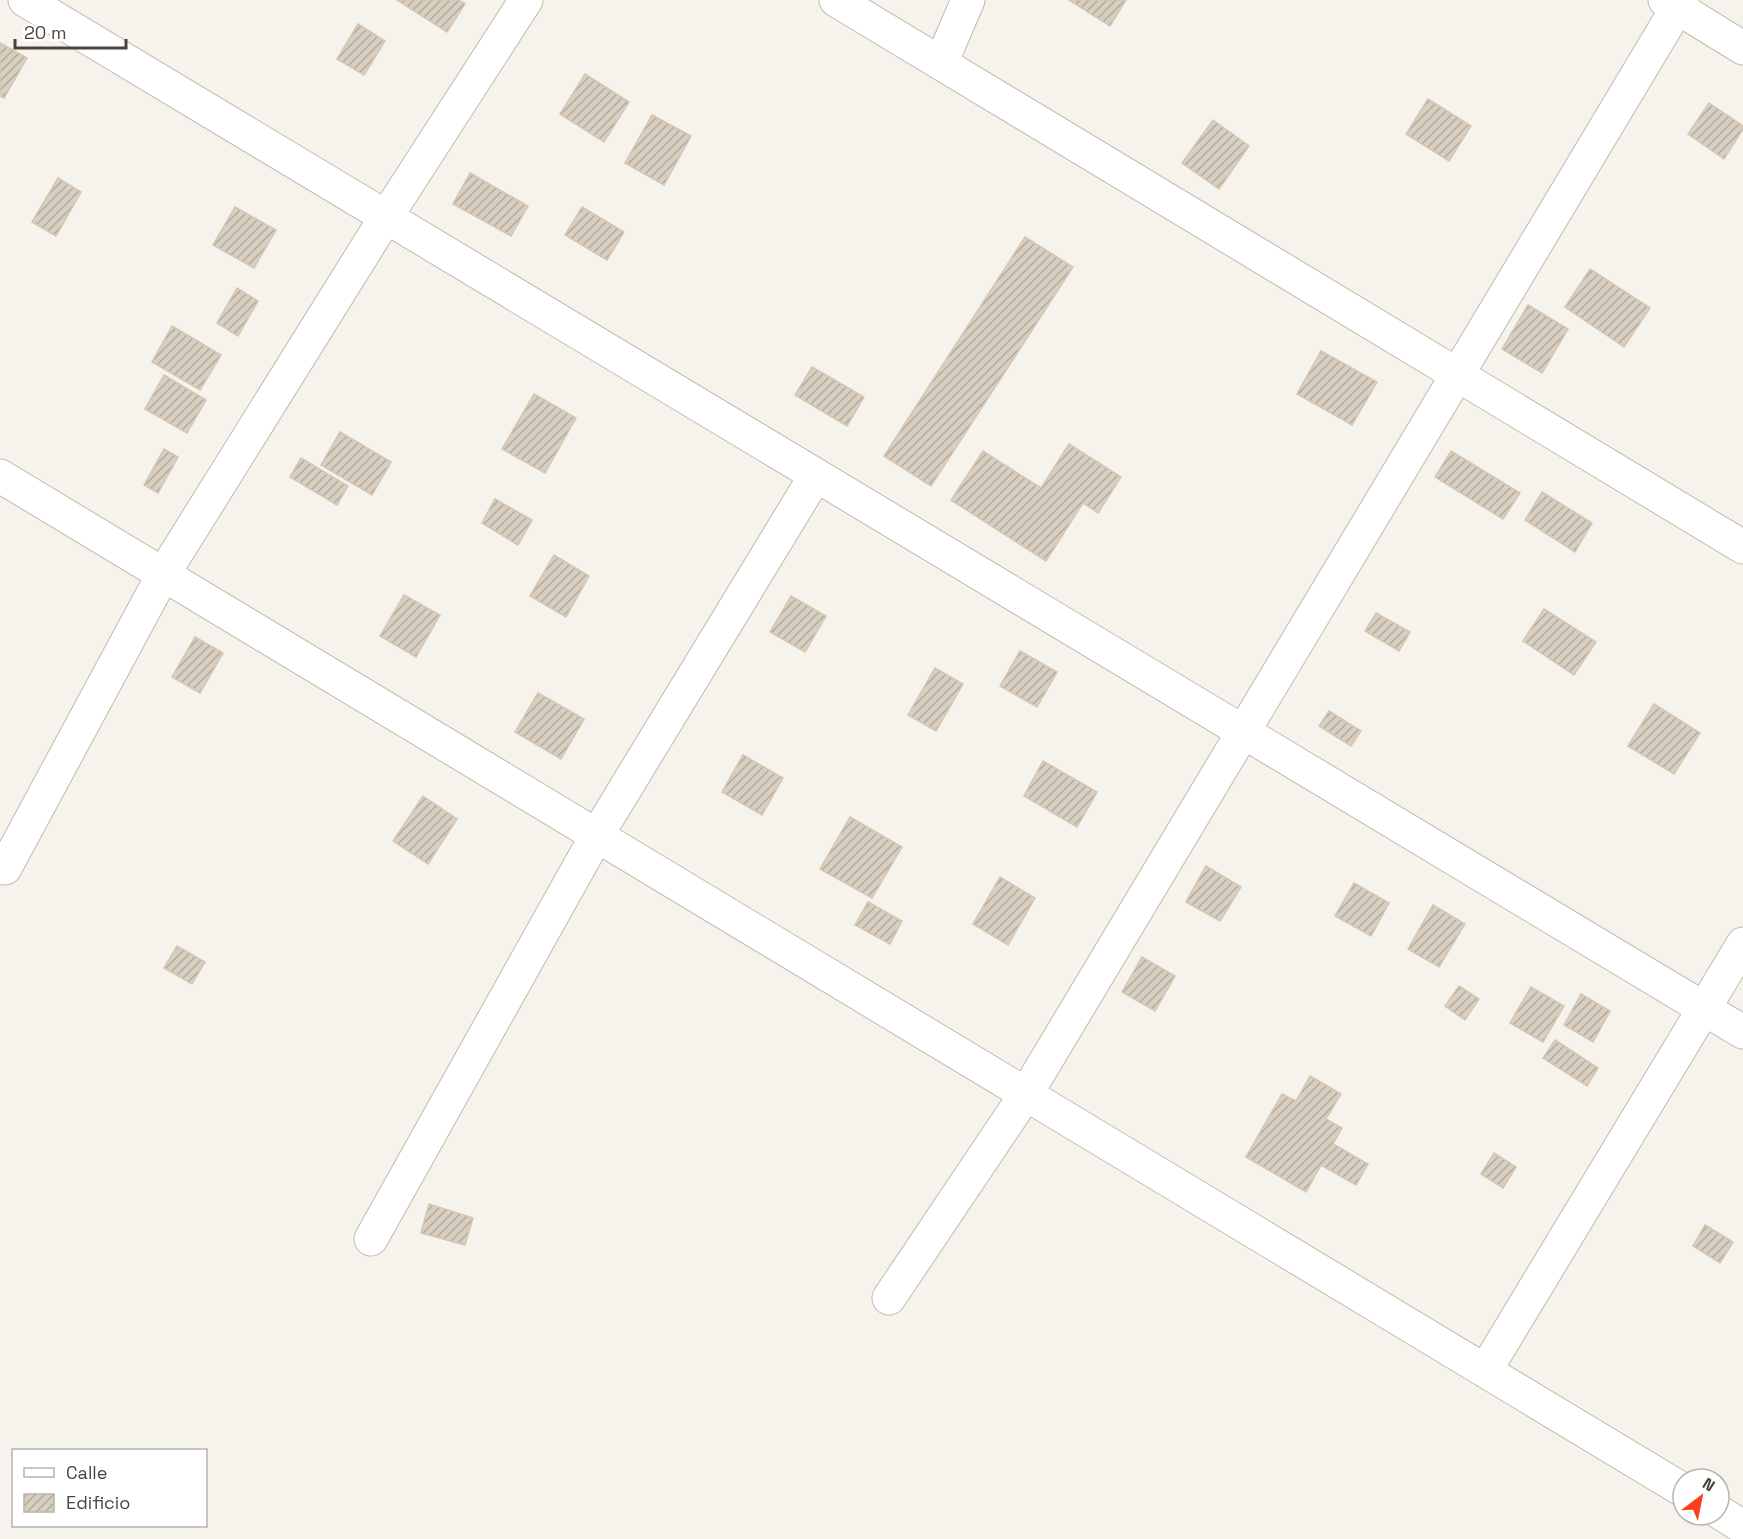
<svg xmlns="http://www.w3.org/2000/svg" width="1743" height="1539" font-family="'Space Grotesk',sans-serif">
<style>
.building{fill:url(#building-hatch);stroke:#d3c7b4;stroke-width:1.5}
.lines{fill:none;stroke-linecap:round;stroke-linejoin:round}
.street-casing{stroke:#c2bbae;stroke-width:35}
.street{stroke:#fff;stroke-width:33}
</style>
<defs>
<pattern id="building-hatch" width="6" height="6" patternUnits="userSpaceOnUse" patternTransform="scale(1.5)"><rect width="6" height="6" fill="#d8cfc1"/><path d="M-1 1l2-2M0 6l6-6M5 7l2-2" fill="none" stroke="#b1aa9e"/></pattern>
</defs>
<rect width="100%" height="100%" fill="#f6f3ec"/>
<path class="building" d="M397,0H459L465,4L447,32Z
M1069,0H1126L1110,26Z
M358,24L385,41L364,75L337,59Z
M0,43L27,58L4,98L0,96Z
M585,74L629,102L604,142L560,114Z
M1428,99L1471,126L1449,161L1406,134Z
M1709,103L1743,126V129L1724,159L1688,134Z
M652,115L691,136L664,185L625,163Z
M1213,120L1249,146L1219,189L1182,163Z
M470,173L528,206L511,236L453,204Z
M58,178L81,192L56,236L32,222Z
M235,207L276,230L254,268L213,245Z
M582,207L624,232L607,260L565,235Z
M1025,237L1073,267L931,486L884,456Z
M1590,269L1650,308L1624,347L1565,307Z
M237,288L258,301L238,336L217,323Z
M1528,305L1568,329L1542,373L1502,349Z
M172,326L221,355L200,390L152,362Z
M1321,351L1377,382L1352,425L1297,394Z
M812,367L864,397L847,426L795,395Z
M164,375L206,400L187,433L145,409Z
M534,394L576,418L545,473L502,449Z
M340,432L391,462L372,495L321,465Z
M1069,444L1121,477L1098,513L1083,503L1046,561L951,500L983,451L1041,488Z
M164,449L178,457L158,493L144,485Z
M1451,451L1520,493L1503,519L1435,477Z
M301,458L348,486L337,505L290,477Z
M1542,492L1592,523L1575,552L1525,520Z
M495,499L532,520L518,545L482,523Z
M554,555L589,576L566,617L530,596Z
M404,595L440,615L416,657L380,636Z
M791,596L826,616L805,652L770,632Z
M1544,609L1596,642L1574,675L1523,641Z
M1376,613L1410,632L1399,651L1365,631Z
M195,637L223,653L200,693L172,677Z
M1020,651L1057,672L1037,707L1000,686Z
M935,668L963,684L936,731L908,715Z
M538,693L584,719L561,759L515,732Z
M1654,704L1700,733L1674,774L1628,746Z
M1329,711L1361,731L1351,746L1319,726Z
M743,755L783,778L762,815L722,792Z
M1043,761L1097,792L1077,827L1024,796Z
M423,796L457,819L428,864L393,841Z
M850,817L902,847L872,898L820,869Z
M1206,866L1241,887L1220,921L1186,902Z
M1000,877L1035,898L1008,945L973,924Z
M1354,883L1389,903L1371,936L1335,916Z
M868,902L902,921L890,944L855,925Z
M1433,905L1465,924L1439,967L1408,949Z
M177,946L205,962L192,984L164,968Z
M1142,957L1175,976L1155,1011L1122,992Z
M1459,986L1479,999L1465,1020L1445,1006Z
M1531,987L1564,1006L1543,1042L1510,1023Z
M1581,994L1610,1011L1593,1042L1564,1025Z
M1555,1040L1598,1068L1587,1086L1543,1058Z
M1310,1076L1341,1094L1326,1119L1342,1128L1333,1144L1368,1164L1356,1185L1321,1165L1306,1192L1246,1157L1282,1094L1296,1101Z
M1494,1153L1516,1167L1503,1188L1481,1174Z
M429,1204L473,1218L465,1245L421,1233Z
M1705,1225L1733,1242L1720,1263L1693,1246Z"/>
<g class="lines">
<g class="street-casing">
<path id="street" d="M25,0L1743,1032
M836,0L1743,547
M1665,0L1743,48
M941,63L968,0
M0,476L1683,1490
M5,868L164,573L386,217L526,0
M371,1239L597,835L816,475
M889,1298L1026,1094L1682,0
M1485,1371L1743,944
M1719,1512L1743,1527"/>
</g>
<use href="#street" class="street"/>
</g>
<rect x="12" y="1449" width="195" height="78" fill="#ffffff" stroke="#b7b4b0" stroke-width="1.5"/>
<rect x="24" y="1468" width="30" height="9" fill="#ffffff" stroke="#b7b4b0" stroke-width="1.5"/>
<text x="66" y="1479" font-size="18" fill="#4b4439">Calle</text>
<rect x="24" y="1494" width="30" height="18" fill="url(#building-hatch)" stroke="#b7b4b0" stroke-width="1.5"/>
<text x="66" y="1509" font-size="18" fill="#4b4439">Edificio</text>
<g transform="translate(1701 1497) rotate(32)"><circle r="28" fill="#ffffff" stroke="#b7b4b0" stroke-width="1.5"/>
<path d="M0-4.5L10 22L0 15L-10 22Z" fill="#fc3f1d"/>
<text y="-9" font-size="16" font-weight="bold" text-anchor="middle" fill="#4b4439">N</text>
</g>
<path d="M15 39v9h111v-9" fill="none" stroke="#4b4439" stroke-width="3"/>
<text x="24" y="39" font-size="18" fill="#4b4439" stroke="#ffffff" stroke-width="4.5" paint-order="stroke">20 m</text>
</svg>
